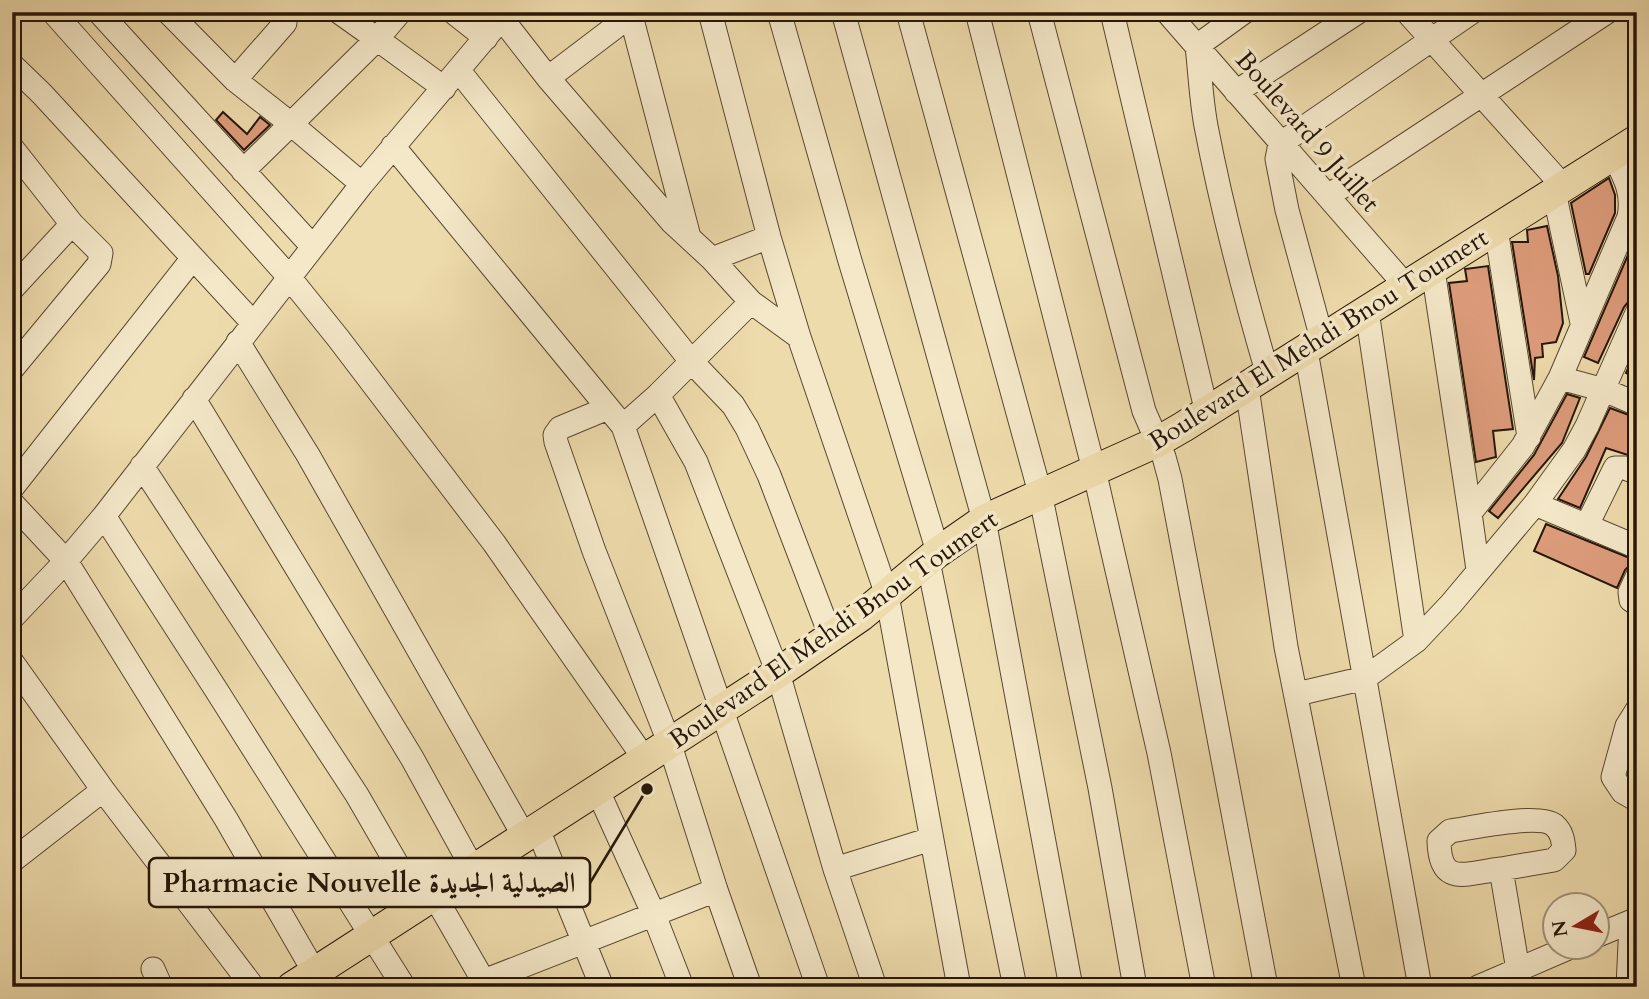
<svg xmlns="http://www.w3.org/2000/svg" width="1649" height="999" font-family="Cardo,Amiri,serif">
<style>
.building{fill:#dd9c7b;stroke:#261707;stroke-width:2}
.lines{fill:none;stroke-linecap:round;stroke-linejoin:round}
.minor-casing{stroke:#584830;stroke-width:25}
.major-casing{stroke:#261707;stroke-width:32}
.minor{stroke:#f4e8c9;stroke-width:23}
.major{stroke:#eedbac;stroke-width:30}
.labels{text-anchor:middle;stroke-width:7;stroke-linejoin:round;paint-order:stroke}
.street-label{font-size:26px;fill:#261707;stroke:#f4e8c9}
.leader{fill:none;stroke:#261707;stroke-width:2.5}
.callout-dot{fill:#261707;stroke:#f4e8c9;stroke-width:2.5}
.callout{fill:#f4e8c9;stroke:#261707;stroke-width:2.5}
.callout-label{font-size:28px;text-anchor:middle;font-weight:bold;fill:#261707}
</style>
<rect width="100%" height="100%" fill="#eedbac"/>
<filter id="stains"><feTurbulence type="fractalNoise" baseFrequency=".00286" numOctaves="4"/><feColorMatrix values="0 0 0 0 .2 0 0 0 0 .09 0 0 0 0 .02 0 0 0 .5 -.17"/></filter>
<radialGradient id="worn" r=".72"><stop offset=".6" stop-color="#630" stop-opacity="0"/><stop offset="1" stop-color="#630" stop-opacity=".3"/></radialGradient>
<path class="building" d="M223,112L247,134L260,117L270,125L244,150L216,120Z
M1609,178L1615,195V213L1589,274H1586L1571,203Z
M1547,226L1558,276L1563,323L1556,342L1542,344L1543,357L1535,358L1534,380L1512,242H1528L1527,230Z
M1637,234V299L1629,301L1624,307L1598,363L1584,357Z
M1488,266L1513,429L1493,431L1496,457L1476,462L1449,283L1467,281L1465,269Z
M1637,348V378L1626,373Z
M1567,394L1580,398L1562,443L1498,518L1489,511L1534,455Z
M1610,408L1637,418V458L1606,448L1580,508L1558,499L1586,457Z
M1546,524L1637,561V563L1630,565L1625,570L1617,588L1534,551Z"/>
<g class="lines">
<g class="minor-casing">
<path id="minor" d="M53,12L289,277L338,338L494,543L644,758
M99,12L313,247
M168,12L235,80L291,124L243,171
M339,12L377,39L291,124L362,184
M400,12L377,39L444,88
M453,12L486,38
M630,12L689,237
M710,12L769,237L799,337L887,595L959,987
M779,12L850,261L938,552
M843,12L984,520L1071,987
M908,12L1040,493L1100,788L1135,987
M977,12L1094,470L1159,753L1204,987
M1039,12L1144,411L1164,457L1170,479L1266,987
M1112,12L1207,413
M1167,12L1406,286
M1244,12L1197,46C1200,72 1201,99 1206,126C1222,210 1244,293 1268,375
M1407,12L1563,186
M502,19L548,78L672,222L712,259L751,302L799,337
M12,65L42,94L253,323
M459,71L691,361L733,405L747,428L769,475L831,637
M548,78L631,15
M235,80L285,23
M1236,92L1358,12
M393,146L623,426L818,987
M12,148L72,224
M1613,154C1624,176 1634,192 1629,217L1560,378L1604,390L1637,404
M1554,192L1582,323
M1328,196L1607,12
M1496,229L1529,437
M712,259L769,237
M1433,270L1470,513L1523,446L1560,378
M12,289L72,224L101,253L99,264L12,369
M1367,311L1416,641
M1322,339L1287,210L1277,159L1280,144L1472,12
M238,342L308,455L524,836
M1306,351L1420,987
M1247,388L1286,647L1354,987
M658,395L696,462L778,673L835,869L875,987
M194,399L412,758L473,869
M608,408L560,428L555,435L556,442L594,551L669,742L716,890L750,987
M623,426L658,395L751,302
M142,466L357,795L420,904
M12,488L193,258
M12,503L66,561L226,819L323,987
M1535,504L1637,547
M1470,513L1478,570
M104,516L215,688L404,987
M1587,525L1615,468H1625L1637,473
M928,561L1015,987
M1637,577L1630,592L1631,600L1637,604
M12,618L66,561L104,516L362,184L507,12
M12,662L103,790L253,987
M1297,694L1365,678L1416,641L1451,604L1535,504L1574,450L1587,426L1637,313
M1637,710L1627,726L1613,777L1623,792L1637,800
M597,789L654,915L682,987
M537,827L602,987
M12,861L103,790
M835,869L931,839
M1501,869C1466,873 1440,888 1439,841L1450,831C1471,828 1538,813 1554,825C1562,832 1563,840 1564,850L1554,860L1501,869L1518,970
M434,895L487,987
M1596,936L1637,919
M153,969L161,987
M484,981L716,890
M1478,987L1573,946
M1628,987L1631,922"/>
</g>
<g class="major-casing">
<path id="major" d="M292,987L778,673L861,616L938,552L984,520L1157,442L1183,427L1637,140"/>
</g>
<use href="#minor" class="minor"/>
<use href="#major" class="major"/>
</g>
<g class="labels">
<g class="street-label">
<text transform="translate(1308 131) rotate(49)" y="9">Boulevard 9 Juillet</text>
<text transform="translate(1318 339) rotate(-32)" y="9">Boulevard El Mehdi Bnou Toumert</text>
<text transform="translate(833 629) rotate(-35)" y="9">Boulevard El Mehdi Bnou Toumert</text>
</g>
</g>
<path class="leader" d="M647 789L590 883"/>
<circle class="callout-dot" cx="647" cy="789" r="7"/>
<rect class="callout" x="149" y="858" width="441" height="49" rx="7"/>
<g class="callout-label">
<text x="369" y="892">Pharmacie Nouvelle الصيدلية الجديدة</text>
</g>
<rect width="1649" height="999" fill="none" stroke="#eedbac" stroke-width="42"/>
<rect x="14" y="14" width="1621" height="971" fill="none" stroke="#261707" stroke-width="3.5"/>
<rect x="21" y="21" width="1607" height="957" fill="none" stroke="#261707" stroke-width="2"/>
<g transform="translate(1576 926) rotate(260)"><circle r="33" fill="#f4e8c9" stroke="#a2947b" stroke-width="2"/>
<path d="M0-5L12 26L0 18L-12 26Z" fill="#8f2418"/>
<text y="-10" font-size="19" font-weight="bold" text-anchor="middle" fill="#261707">N</text>
</g>
<rect width="100%" height="100%" filter="url(#stains)"/>
<rect width="100%" height="100%" fill="url(#worn)"/>
</svg>
